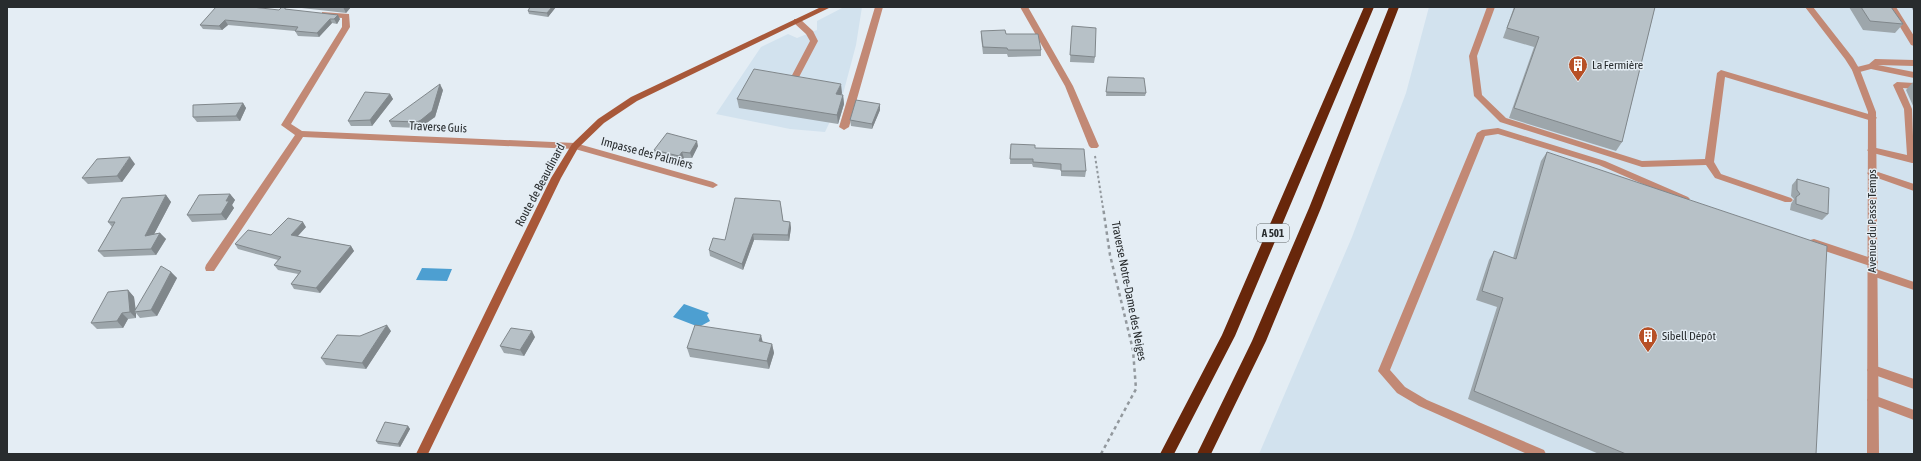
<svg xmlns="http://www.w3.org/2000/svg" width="1921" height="461" font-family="'Asap Condensed',sans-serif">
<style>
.built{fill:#d2e2ee}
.water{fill:#4d9fd1}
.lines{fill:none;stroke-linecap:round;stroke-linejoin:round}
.path-far1{stroke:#92989d;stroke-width:2;stroke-dasharray:2.5 2.5;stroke-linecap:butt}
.path{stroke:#92989d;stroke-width:2.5;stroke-dasharray:3.5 3.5;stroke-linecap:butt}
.lane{fill:#c28975;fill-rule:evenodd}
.street{fill:#c28975;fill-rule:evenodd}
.secondary{fill:#a85839;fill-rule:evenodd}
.highway{fill:#68270b;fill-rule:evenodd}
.wall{fill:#9da6ab}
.shaded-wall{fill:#80878b}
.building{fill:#b7c1c7;stroke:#80878b}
.labels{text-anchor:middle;stroke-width:3;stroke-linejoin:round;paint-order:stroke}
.shield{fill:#e4edf4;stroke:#606669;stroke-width:1}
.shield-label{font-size:11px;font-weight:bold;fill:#282c2e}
.poi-label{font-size:12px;fill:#282c2e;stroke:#e4edf4;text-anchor:start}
.street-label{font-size:12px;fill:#282c2e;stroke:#e4edf4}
</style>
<rect width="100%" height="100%" fill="#e4edf4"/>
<path class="built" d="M844,7H862L856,45L843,94L825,132L790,129L716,114L761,47L788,34L797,38L817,30V21Z
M1429,7H1914V454H1259L1352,237L1406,93Z"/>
<path class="water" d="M422,268L452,269L447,281L416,280Z
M684,304L709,313L707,315L710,321L699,327L673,317Z"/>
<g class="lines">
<path class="path-far1" d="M1095,156L1103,208"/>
<path class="path" d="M1101,454L1136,389L1133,350L1110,255L1103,207"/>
<path class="lane" d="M875,7H883L849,127L844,130L839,127Z
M1487,7H1495L1477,56L1482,95L1506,118L1642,161L1705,159L1717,73L1721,70L1875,116L1877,118L1872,121L1725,77L1714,162L1721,174L1791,198L1793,200L1791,202H1785L1715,178L1706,165L1642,167L1500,122L1474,96L1469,56Z
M1888,7H1896L1914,36V46L1911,45Z
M322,12L349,14L350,27L291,124L302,131L575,143L713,182L718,185L713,188L575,149L303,137L214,271H206L205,268L206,265L295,135L281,125L342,27V18L322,16Z
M794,19H800L813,31L818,41L798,79L794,82L790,79L810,41L806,34L794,23Z
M1875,59L1914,60V66L1878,65L1914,72V78L1871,69L1856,73L1852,70L1853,68L1869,64Z
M1897,82L1914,83V89L1903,88L1912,109L1914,163H1912L1869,152L1867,150L1872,147L1907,155L1904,109L1893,85Z
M1498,128L1605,161L1688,197L1690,199L1685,203L1682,201L1599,165L1498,134L1485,136L1390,370L1405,387L1427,400L1544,450L1546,454H1527L1419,406L1397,393L1378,371L1477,133L1482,130Z
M1872,170L1914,184V191L1869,175L1867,173Z
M1814,239L1877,260L1878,263L1877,266L1873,267L1810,246L1809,243L1810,240Z
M1873,268L1914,282V290L1869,275L1868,272L1869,269Z
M1873,365L1914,379V389L1869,373L1867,370L1869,367Z
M1873,395L1914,410V420L1869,403L1867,400L1869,397Z"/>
<path class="street" d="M1020,7H1028L1073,86L1099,146L1097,148H1091L1089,146L1065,86Z
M1805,7H1813L1853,58L1860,70L1876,112L1879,454H1867L1868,112L1852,70L1845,59Z"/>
<path class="secondary" d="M821,7H831L637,101L604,123L578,148L561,178L428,454H416L551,178L572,144L598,119L631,97Z"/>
<path class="highway" d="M1364,7H1374L1235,336L1174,454H1160L1222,335Z
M1389,7H1399L1321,208L1266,341L1211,454H1197L1252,341L1309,208Z"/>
</g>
<path class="wall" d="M293,7H351L346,13Z
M530,7H556L548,17L529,14L528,11Z
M1514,7H1655L1622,142L1616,151L1509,118L1534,47L1503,38Z
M1849,7H1891L1903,24L1895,33L1863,30Z
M1911,7H1914V12Z
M287,9L340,19L337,24L332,23L319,37L298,36L295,31L228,25L222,30L203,29L200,25L279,10Z
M1072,26L1095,57L1094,63L1070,62Z
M981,31L1006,34L1041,50V56L1008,57L1007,54H983L981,37Z
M1108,77L1146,93L1145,96H1106Z
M1914,81V108L1906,90Z
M443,90L435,117L424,125L419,128L392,127L389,121Z
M842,93L841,95H843L844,104L838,124L739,108L737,99Z
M390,94L393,99L372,126H351L348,121Z
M243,103L246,108L240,121L197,122L193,117Z
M880,110L872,129L851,126L850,120Z
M1011,144L1035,148L1086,171L1085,177L1061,176V170L1033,167L1032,164H1010Z
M698,146L692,158H684L680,161L655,156L654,150Z
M1547,152L1816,454H1599L1468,399L1497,307L1476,300L1489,260L1494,251L1513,258L1541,161Z
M135,164L122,182L88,184L82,178Z
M1797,179L1828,214L1822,220L1790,210L1791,204L1794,199L1791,196L1792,185Z
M230,194L235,200L232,205L234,208L226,220L192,222L187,215Z
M166,195L171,202L154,234L160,233L166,239L156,255L104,257L98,251L112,227L108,222Z
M781,206L783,221L790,222L791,228L789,241L754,240L743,270L710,256L709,250Z
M306,227L298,236L351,246L354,251L320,293L294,289L291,284L298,274L278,270L274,265L278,260L238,249L235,244L271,235Z
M171,272L177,278L157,316L140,318L136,313V318L128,319L123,328L97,329L91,323L128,290L134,297L135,309Z
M391,331L366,369L326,365L321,358L360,336Z
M535,337L524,356L504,353L500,346Z
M763,342L772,344L774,353L769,369L690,357L687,348Z
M408,426L410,429L400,447L378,444L376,441Z"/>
<path class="shaded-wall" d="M343,7H351L346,13Z
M552,7H556L548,17L547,13Z
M338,15L340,19L337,24L334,19Z
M330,19L332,23L319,37L317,33Z
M225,20L228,25L222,30L219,26Z
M440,84L443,90L435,117L419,128L417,122Z
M841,84L842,93L837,103L836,94Z
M390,94L393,99L372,126L370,120Z
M843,95L844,104L838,124L837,115Z
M243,103L246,108L240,121L236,116Z
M880,104V110L872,129V124Z
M697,141L698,146L692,158L690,153Z
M682,152L684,158L680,161L679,156Z
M130,157L135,164L122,182L117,176Z
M230,194L235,200L232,205L234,208L226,220L221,214L226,201Z
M166,195L171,202L150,242L145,236Z
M303,222L306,227L294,240L291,235Z
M790,222L791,228L789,241L788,235Z
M160,233L166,239L156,255L151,249Z
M753,234L754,240L743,270L742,264Z
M351,246L354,251L320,293L316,288Z
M171,272L177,278L157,316L151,310Z
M128,290L134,297L136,311L134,312L136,313V318L130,312Z
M122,313L128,319L123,328L117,321Z
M387,325L391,331L366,369L362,363Z
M532,331L535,337L524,356L520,350Z
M761,335L763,343L759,341Z
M772,344L774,353L769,369L767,361Z
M408,426L410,429L400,447L398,444Z"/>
<path class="building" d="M216,7H252L279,10L282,7H285V9L338,15L334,19H330L317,33L295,31L298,27L225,20L219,26L200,25Z
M530,7H552L547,13L528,11Z
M1515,7H1655L1622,142L1514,108L1539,37L1507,28Z
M1861,7H1891L1903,24L1870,21Z
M1072,26L1096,28L1095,57L1070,55Z
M1005,30L1006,34H1038L1041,50H1008L1007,48L983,47L981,31Z
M754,69L841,84L836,94L843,95L837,115L737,99Z
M1108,77L1144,78L1146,93L1106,92Z
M440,84L432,111L421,120L417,122L389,121Z
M365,92L390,94L370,120L348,121Z
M856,100L880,104L872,124L850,120Z
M243,103L236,116L193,117V105Z
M667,133L697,141L690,153L682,152L679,156L654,150Z
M1011,144L1035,145V148L1084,149L1086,171H1061V164L1033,162V159H1010Z
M1547,152L1827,246L1816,454H1626L1474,391L1503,298L1482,291L1494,251L1516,259Z
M130,157L117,176L82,178L97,159Z
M1797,179L1829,188L1828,214L1796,204V197L1800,194L1797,190Z
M230,194L226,201H229L221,214L187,215L199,195Z
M166,195L145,236L160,233L151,249L98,251L115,222H108L122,198Z
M735,198L780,201L783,221L790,222L788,235L753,234L742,264L709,250L713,238L725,240Z
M288,218L303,222L291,235L351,246L316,288L291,284L301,271L274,265L281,257L235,244L248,230L271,235Z
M161,266L171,272L151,310L134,312Z
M128,290L130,312L122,313L117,321L91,323L108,292Z
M387,325L362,363L321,358L337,335L360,336Z
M695,325L761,335L759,341L772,344L767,361L687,348Z
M511,328L532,331L520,350L500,346Z
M385,422L408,426L398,444L376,441Z"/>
<defs>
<g id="building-pin" transform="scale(1)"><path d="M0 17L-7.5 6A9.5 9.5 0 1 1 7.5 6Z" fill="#b75026" stroke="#e4edf4"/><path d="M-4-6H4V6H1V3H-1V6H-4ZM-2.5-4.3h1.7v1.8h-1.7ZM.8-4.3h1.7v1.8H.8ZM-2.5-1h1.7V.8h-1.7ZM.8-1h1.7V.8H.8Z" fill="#fff"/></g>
</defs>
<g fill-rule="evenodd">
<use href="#building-pin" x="1578" y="65"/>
<use href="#building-pin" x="1648" y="336"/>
</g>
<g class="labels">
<rect class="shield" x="1257" y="224" width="32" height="18" rx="3"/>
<g class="shield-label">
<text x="1273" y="237">A 501</text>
</g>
<g class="poi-label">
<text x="1592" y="69">La Fermière</text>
<text x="1662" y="340">Sibell Dépôt</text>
</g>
<g class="street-label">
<text transform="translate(438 127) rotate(3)" y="4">Traverse Guis</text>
<text transform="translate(647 153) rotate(15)" y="4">Impasse des Palmiers</text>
<text transform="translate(540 185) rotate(-62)" y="4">Route de Beaudinard</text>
<text transform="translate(1872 221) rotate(-90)" y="4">Avenue du Passe Temps</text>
<text transform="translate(1129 291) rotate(79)" y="4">Traverse Notre-Dame des Neiges</text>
</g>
</g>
<rect width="1921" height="461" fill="none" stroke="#282c2e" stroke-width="16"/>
</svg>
